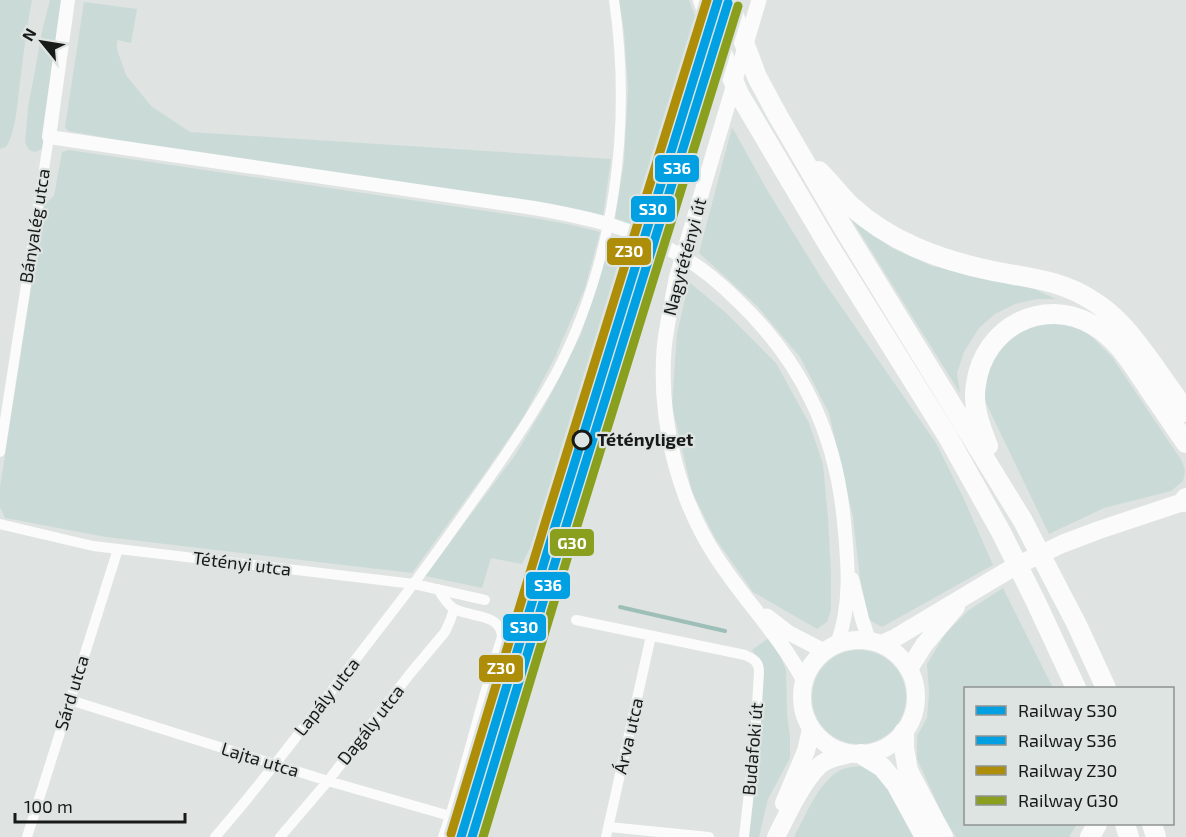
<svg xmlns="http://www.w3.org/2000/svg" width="1186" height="837" font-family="'Exo 2',sans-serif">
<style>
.green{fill:#cadbd7}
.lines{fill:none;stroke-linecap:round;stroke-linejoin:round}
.stream{stroke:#9ebfb8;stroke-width:4}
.minor{stroke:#fafbfa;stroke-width:10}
.tertiary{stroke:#fafbfa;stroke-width:14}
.secondary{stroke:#fafbfa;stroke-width:15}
.primary{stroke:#fafbfa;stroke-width:18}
.motorway{stroke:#fafbfa;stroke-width:20}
.rail-1-casing{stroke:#dee4e2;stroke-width:14}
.rail-2-casing{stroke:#dee4e2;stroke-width:14}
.rail-3-casing{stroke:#dee4e2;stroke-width:14}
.rail-4-casing{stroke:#dee4e2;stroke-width:14}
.rail-1{stroke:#00a0e3;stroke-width:9}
.rail-2{stroke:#00a0e3;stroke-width:9}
.rail-3{stroke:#ae8e09;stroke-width:9}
.rail-4{stroke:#8a9f1e;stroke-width:9}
.stop-dot{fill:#dee4e2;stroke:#181a19;stroke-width:3}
.labels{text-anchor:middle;stroke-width:4.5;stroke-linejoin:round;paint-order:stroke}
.street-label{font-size:18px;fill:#181a19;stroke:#dee4e2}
.stop-label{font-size:18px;font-weight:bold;fill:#181a19;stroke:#dee4e2;text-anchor:start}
.line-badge{stroke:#dee4e2;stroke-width:2}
.badge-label{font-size:16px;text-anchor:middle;font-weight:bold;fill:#fff}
</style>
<rect width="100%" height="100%" fill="#dfe3e1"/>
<path class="green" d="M0,0H32C27,25 24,49 21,74C18,94 17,131 6,147L0,149Z
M50,0H68L42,149L35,152L29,150L25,143L28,108L43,27Z
M619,0H689L704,40L651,200L645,198L636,226L615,218L624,162L628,88L624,31Z
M84,2L137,9L131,43L117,40V49L126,75L151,106L190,132L611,159L603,216L581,211L157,147L68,131L65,127Z
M732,127L767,190L822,279L936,443L964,499L993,565L882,627L869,620L860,578L853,517L829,413L800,357L757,306L699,253Z
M69,150L540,219L572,225L600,232L585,288L555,357L524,416L485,473L412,573L106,537L5,518L0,507V487L44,205L54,196L62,152Z
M852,220L892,248L932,266L1030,287L1056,299H1037L1015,304L995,314L979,328L964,352L957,373L960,393Z
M611,241L639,252L638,264L633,266L586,387L539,544L533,542L522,564L491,558L482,588L425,576L516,454L548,400L581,334Z
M689,282L725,312L776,363L809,423L823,464L828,518L831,574V610L827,622L817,629L753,592L715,538L692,492L672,405L677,333Z
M1063,323L1087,332L1112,357L1182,461L1185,471L1183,481L1171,491L1104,508L1049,534L985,401L986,370L995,350L1012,335L1037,324Z
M1003,588L1053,688H966V824H1077L1069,837H956L943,816L917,759V736L927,718L929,692L927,664L945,634L969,610Z
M770,637L779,652L786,670L787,714L790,738V758L768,799L759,837H748L763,666L752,650Z
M812 697a47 47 0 1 1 94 0a47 47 0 1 1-94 0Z
M860,766L874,770L885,779L918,837H794C805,817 819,780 841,770C847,767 854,767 860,766Z"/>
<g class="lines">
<path class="stream" d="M620,607L725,631"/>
<path class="minor" d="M0,452L49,137
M0,524L93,546L414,584L485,600
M438,589C442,596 446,603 453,608C468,618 501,612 502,637C480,703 466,771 443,837
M576,620L745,655C754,659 759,662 759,672L755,738L744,837
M70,700L328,781L450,816
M609,827L709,837
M27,837L118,549
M215,837C274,769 327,696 382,625C412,587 440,548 468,508C499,465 529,422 555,375C615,261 632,126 614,0
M280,837L328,781L409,675L445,632L450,621L454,609
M606,837L651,636"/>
<path class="tertiary" d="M68,0L49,137L534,208C585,217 637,228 681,256C702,268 721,284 738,301C802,362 836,434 844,522C848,562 852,605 837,644
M852,579L862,619L869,640"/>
<path class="secondary" d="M759,0L676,279C672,303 666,326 664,350C659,419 677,496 715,555C742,598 780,635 804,681
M767,616L789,633L824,651"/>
<path class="primary" d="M802 697a57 57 0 1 1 114 0a57 57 0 1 1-114 0Z
M882,644L895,638L1012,568L1062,544L1099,530L1186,501
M909,669L924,645L956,607
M784,803L806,751L811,729
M776,837C787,815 802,782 820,765C828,758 840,756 850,754"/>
<path class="motorway" d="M703,0L727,66L739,94L829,246L948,437L1001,532L1035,600L1076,688
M728,0L757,77L778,116L841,224L1023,521L1077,625L1106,688
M819,171C830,182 839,194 850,205C890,242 940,260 993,271C1029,278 1061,280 1093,301C1118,316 1135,340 1152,363C1163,379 1175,395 1186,412
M988,446C980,425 972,406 976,384C984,327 1043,296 1093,325C1118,339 1132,364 1147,386C1160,405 1173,424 1186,443
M1183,502L1186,498
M904,732V748L908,771L943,837
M861,754L882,767L896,784L925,837
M1125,824L1129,837
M1152,824L1156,837
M1090,837L1097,824"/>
<g class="rail-1-casing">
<path id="rail-1" d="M461,837L556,523L718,0"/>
</g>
<g class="rail-2-casing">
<path id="rail-2" d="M472,837L566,526L728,3"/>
</g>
<g class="rail-3-casing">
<path id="rail-3" d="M451,834L546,520L707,0"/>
</g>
<g class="rail-4-casing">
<path id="rail-4" d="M483,837L576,529L738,6"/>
</g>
<use href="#rail-1" class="rail-1"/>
<use href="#rail-2" class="rail-2"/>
<use href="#rail-3" class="rail-3"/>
<use href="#rail-4" class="rail-4"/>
</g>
<circle class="stop-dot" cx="582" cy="440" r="9"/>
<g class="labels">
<g class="street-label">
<text transform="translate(35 226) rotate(-81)" y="6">Bányalég utca</text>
<text transform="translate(685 257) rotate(-75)" y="6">Nagytétényi út</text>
<text transform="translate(242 564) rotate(7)" y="6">Tétényi utca</text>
<text transform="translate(72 693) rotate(-73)" y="6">Sárd utca</text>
<text transform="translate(327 697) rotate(-52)" y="6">Lapály utca</text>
<text transform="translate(371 725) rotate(-52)" y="6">Dagály utca</text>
<text transform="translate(629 736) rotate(-77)" y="6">Árva utca</text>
<text transform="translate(753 749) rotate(-85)" y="6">Budafoki út</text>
<text transform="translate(260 760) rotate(17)" y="6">Lajta utca</text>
</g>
<g class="stop-label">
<text x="597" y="446">Tétényliget</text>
</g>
</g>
<g class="line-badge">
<rect x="654" y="154" width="46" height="29" rx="6" fill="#00a0e3"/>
<rect x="630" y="195" width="46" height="28" rx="6" fill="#00a0e3"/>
<rect x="606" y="237" width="46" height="29" rx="6" fill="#ae8e09"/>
<rect x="549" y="528" width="46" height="29" rx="6" fill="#8a9f1e"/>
<rect x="525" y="571" width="46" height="29" rx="6" fill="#00a0e3"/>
<rect x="502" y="613" width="45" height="29" rx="6" fill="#00a0e3"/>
<rect x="478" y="654" width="46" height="29" rx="6" fill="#ae8e09"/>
</g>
<g class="badge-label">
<text x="677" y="174">S36</text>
<text x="653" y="215">S30</text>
<text x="629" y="257">Z30</text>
<text x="572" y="549">G30</text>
<text x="548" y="591">S36</text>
<text x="524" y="633">S30</text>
<text x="501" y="674">Z30</text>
</g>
<rect x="964" y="687" width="210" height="138" fill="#dee4e2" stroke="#8f9392" stroke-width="1.5"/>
<rect x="976" y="706" width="30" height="9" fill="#00a0e3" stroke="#8f9392" stroke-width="1.5"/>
<text x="1018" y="717" font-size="18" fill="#181a19">Railway S30</text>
<rect x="976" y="736" width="30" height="9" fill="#00a0e3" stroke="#8f9392" stroke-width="1.5"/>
<text x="1018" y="747" font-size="18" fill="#181a19">Railway S36</text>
<rect x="976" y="766" width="30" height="9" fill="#ae8e09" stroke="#8f9392" stroke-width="1.5"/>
<text x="1018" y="777" font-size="18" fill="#181a19">Railway Z30</text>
<rect x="976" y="796" width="30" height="9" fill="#8a9f1e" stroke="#8f9392" stroke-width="1.5"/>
<text x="1018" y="807" font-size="18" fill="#181a19">Railway G30</text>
<g transform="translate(42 42) rotate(300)" stroke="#dee4e2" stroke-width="4.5" paint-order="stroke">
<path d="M0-4.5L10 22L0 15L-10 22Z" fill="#181a19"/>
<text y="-9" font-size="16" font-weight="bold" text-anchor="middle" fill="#181a19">N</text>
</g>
<path d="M15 813v9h170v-9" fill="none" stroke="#181a19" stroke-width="3"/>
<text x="24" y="813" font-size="18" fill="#181a19" stroke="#dee4e2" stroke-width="4.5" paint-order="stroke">100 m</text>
</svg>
